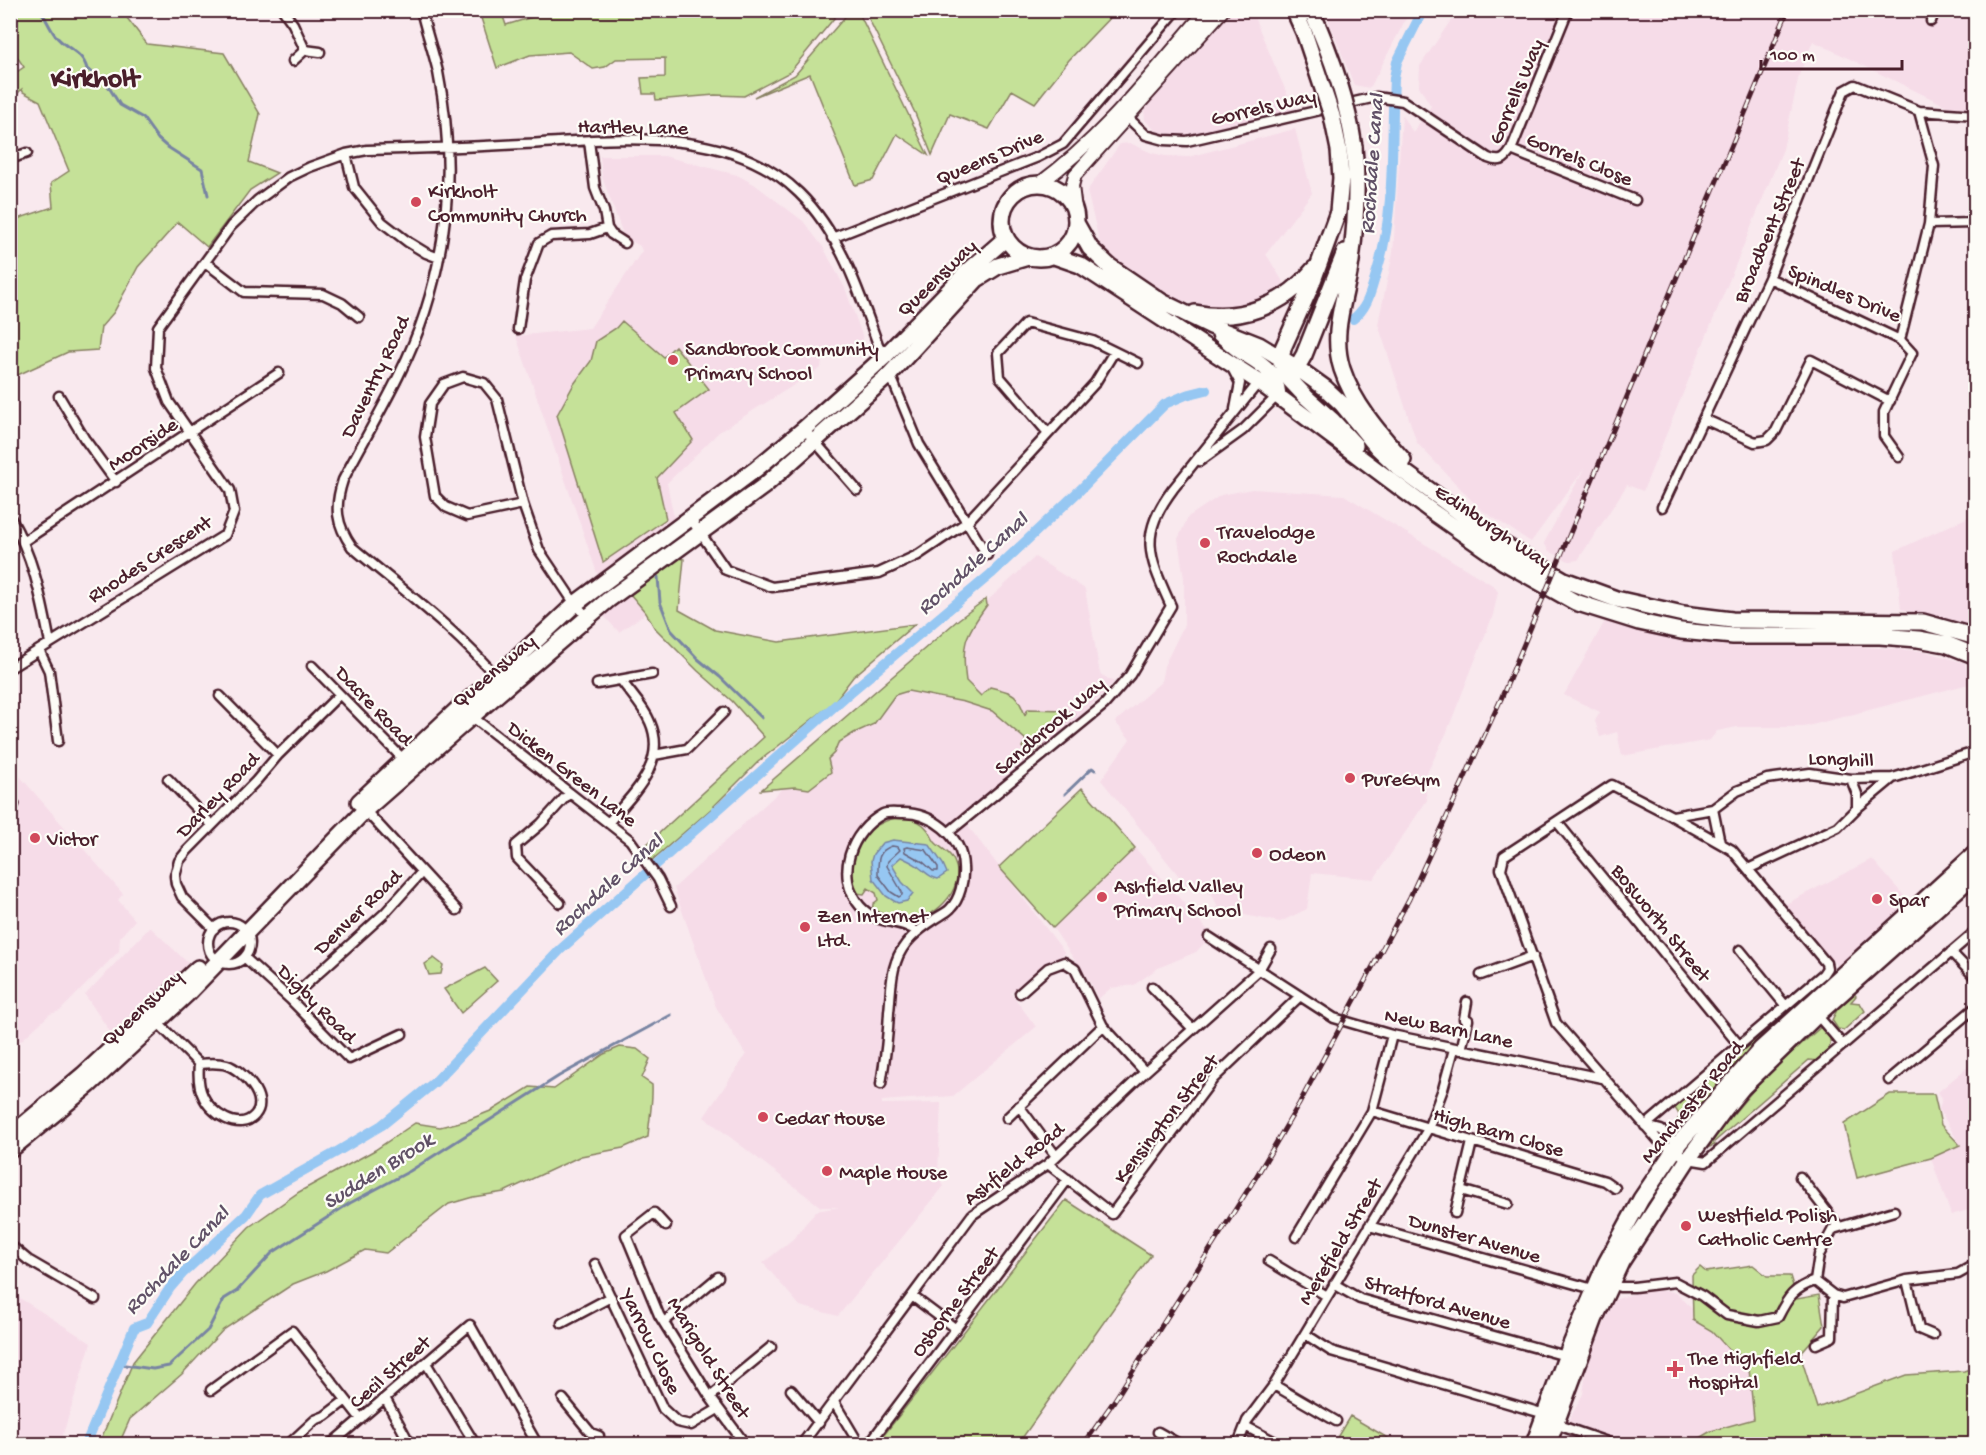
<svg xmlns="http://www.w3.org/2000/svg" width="1986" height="1455" font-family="'Gochi Hand',sans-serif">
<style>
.built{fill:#f6dce8}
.green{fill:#c5e198;stroke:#888062;stroke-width:1.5}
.water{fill:#96c7f2;stroke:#7884a2;stroke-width:1.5}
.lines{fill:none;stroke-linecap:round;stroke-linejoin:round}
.shore{stroke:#68627b;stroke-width:1.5}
.stream{stroke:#7884a2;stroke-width:3}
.canal{stroke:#96c7f2;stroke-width:10}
.street-casing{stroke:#4a1f2b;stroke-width:13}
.primary-casing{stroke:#4a1f2b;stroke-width:16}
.highway-casing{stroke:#4a1f2b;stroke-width:20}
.street{stroke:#fdfcf7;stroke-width:8}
.primary{stroke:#fdfcf7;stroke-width:12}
.highway{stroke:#fdfcf7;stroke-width:15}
.rail-casing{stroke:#4a1f2b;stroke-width:5}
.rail{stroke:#fdfcf7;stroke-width:3;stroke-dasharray:9;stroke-linecap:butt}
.highway-bridge-casing{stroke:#4a1f2b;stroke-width:20;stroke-linecap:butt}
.highway-bridge{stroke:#fdfcf7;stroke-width:15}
.poi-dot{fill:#d1495b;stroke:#fdfcf7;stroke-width:2}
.labels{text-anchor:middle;stroke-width:4.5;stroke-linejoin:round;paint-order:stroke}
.street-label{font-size:21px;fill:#4a1f2b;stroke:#fdfcf7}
.poi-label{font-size:21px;fill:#4a1f2b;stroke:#fdfcf7;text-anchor:start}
.water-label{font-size:22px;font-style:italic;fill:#615167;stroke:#fdfcf7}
.district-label{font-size:27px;font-weight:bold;fill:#4a1f2b;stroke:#fdfcf7}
</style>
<rect width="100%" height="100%" fill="#f9e9ee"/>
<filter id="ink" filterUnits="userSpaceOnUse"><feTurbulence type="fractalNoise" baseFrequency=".0167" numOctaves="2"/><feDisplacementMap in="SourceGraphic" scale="12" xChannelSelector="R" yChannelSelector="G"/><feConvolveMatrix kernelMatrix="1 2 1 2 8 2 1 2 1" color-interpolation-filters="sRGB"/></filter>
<g filter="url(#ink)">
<path class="built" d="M1251,10L1294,110L1225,129L1193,135H1171L1156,131L1145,120L1144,109L1233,11Z
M1325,11H1410L1370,88L1354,85Z
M1457,11H1975V114L1967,116L1813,41L1799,75L1783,149L1643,491L1627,485L1578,560L1569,561L1549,551L1544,543L1584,469L1531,542L1480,509L1417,443L1378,324L1393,253L1402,116L1413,132L1431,106L1419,86L1420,66Z
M1295,129L1312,193L1266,254L1285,285L1239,310L1184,302L1129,273L1100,244L1087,191L1120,144L1130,143L1152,153L1165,156L1188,157Z
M600,156H664L737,175L754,184L803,221L823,247L845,288L862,335L864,344L862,351L823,352L821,368L719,432L667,483L675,523L599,579L516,336L590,328L642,251L640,246L624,237L602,177Z
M1252,489L1344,495L1494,586L1498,592L1493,615L1446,734L1424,779L1427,800L1374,879L1312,873L1307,909L1280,922L1219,910L1212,894L1187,886L1101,780L1130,739L1115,722L1161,682L1164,666L1184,625V579L1178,539L1188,517L1221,495Z
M1975,514V626L1901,609L1895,551Z
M1035,557L1085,589L1100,674L1114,682L1073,724L961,817L1065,953L1011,993L1036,1027L953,1096L882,1101V1104L941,1103L938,1173L940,1180L944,1186L838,1316L800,1306L763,1263L793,1239L816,1211L839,1207H821L704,1117L746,1055L716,1007L674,888Z
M628,591L646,613L619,632L600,612Z
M1605,621L1680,640L1824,644L1924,651L1965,663L1969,684L1804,727H1737L1717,731L1710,740L1622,756L1617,732L1600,737L1595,721L1600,712L1564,695Z
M10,765L123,894L118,900L135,920L120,937L119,951L60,1011L50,1014L11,1050Z
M1082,788L1212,935L1196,952L1158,968L1134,985L1111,988L1098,999L1093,987L1053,928L1000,867Z
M1872,859L1911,904L1839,968L1784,905Z
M150,927L188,963L113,1036L85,995Z
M1975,1061V1208L1951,1215L1931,1158L1960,1145L1939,1109L1942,1098L1938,1092Z
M1642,1291H1669L1678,1294L1730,1348L1767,1372L1754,1419L1711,1431L1689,1444H1617L1566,1426L1583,1394L1587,1366L1614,1300Z
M10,1292L91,1343L60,1444H11Z"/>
<path class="green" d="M121,10L147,44L224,53L260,114L249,162L277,173L250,190L207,247L178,222L138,267L114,312L101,327L98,350L68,352L11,378V221L53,207L51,183L69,171L40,101L23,92L22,89L11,100V76L24,67L11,48V11Z
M552,11V10L840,11L790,72L744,96L715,95L656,100L655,94H643L641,78L665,77V58L616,59L605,67L593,69L569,52L530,55L497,68L480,15L488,11H501L506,25Z
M850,11H858L928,155L897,134L873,180L855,185L810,74L754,97L795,75Z
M865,11H1116L1069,60L1035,103L1012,90L989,129L950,114L932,155L915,113Z
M622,321L664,357L675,346L709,389L676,413L693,440L657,478L666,519L603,562L557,415L574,384L591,361L596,341L616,328Z
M679,558L684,559L679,610L715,630L779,642L915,624L853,677L834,702L758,762L711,809L651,861L644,847L764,737L732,701L698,671L654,627L646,613L630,594Z
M986,599L987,605C965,635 961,644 966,681L981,696L990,687C1013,693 1016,691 1025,715L1028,709L1065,710L1075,714L1061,725L1055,723L1043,731L1042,744L1029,757L1022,747L1026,740L992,711L964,702L908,691L895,695L874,724L854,733L838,743L834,753L828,759L831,772L809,789L795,787L761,790L959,619Z
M1082,788L1135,848L1053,928L999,867Z
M899,817C911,818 920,820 928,830C931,834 932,838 935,842C941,849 950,851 954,861C968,890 931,923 903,922C892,922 881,916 872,912L873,904L878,900L876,893L868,888L864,894L856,893C854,881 850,867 853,855C859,833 880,821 899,817Z
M434,958L443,965L441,974L429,975L425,964Z
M485,968L497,981L461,1013L444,989Z
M1852,991L1856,996L1851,1002L1860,1003L1865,1011L1844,1030L1838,1029L1832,1020L1838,1008Z
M1782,1017L1784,1020L1686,1124L1675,1130L1672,1129L1680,1116L1675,1108Z
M1822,1026C1835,1041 1832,1047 1819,1061L1809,1060L1713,1143L1715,1145L1704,1149L1765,1076Z
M620,1047L637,1049L650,1059L642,1078L652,1085C653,1103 649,1120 648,1137L623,1148L581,1156L504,1192L473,1197L449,1204L386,1253L365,1250L326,1271L293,1284L223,1330L182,1374L130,1419L119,1444H99L133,1362L195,1284L249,1227L299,1192L375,1150L415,1123L440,1127L468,1120L493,1110L530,1087L554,1089L604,1054Z
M1890,1094H1934L1941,1125L1960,1145L1931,1158L1857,1178L1844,1124Z
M1066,1200L1151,1255L1018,1444H877Z
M1753,1265L1767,1276H1790L1797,1299L1819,1295L1824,1326L1800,1354L1817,1408L1906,1375L1964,1371L1975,1367V1444H1689L1711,1431L1754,1419L1748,1359L1729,1350L1712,1331L1693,1320L1692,1275L1700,1267L1706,1272Z
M1350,1416L1398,1444H1333Z"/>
<path class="water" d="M893,840L929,844L943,864L947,873L938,879C929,877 927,873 920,868C915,863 907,860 901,857L892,865L902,882L913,893L907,901L898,903L894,901L886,896L873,879L871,861L873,854L882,843Z"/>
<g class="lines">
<path class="shore" d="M892,846L898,847L900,850L888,861L887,866L902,892V895L899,897L891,892L878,875C878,861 877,851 892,846Z
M907,847L926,850L938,867V871H933L923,862L905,852L904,848Z"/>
<path class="stream" d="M40,10C46,18 49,27 55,35C66,50 82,50 87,69L105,81L120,105L143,118L158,139L166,146L202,169L208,195
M658,577L660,602L671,630L698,659L720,677L762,718
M1065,794L1092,768L1095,770
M125,1365L153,1369L169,1366L208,1330L224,1299L237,1291L272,1253L350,1203L410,1171L559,1076L671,1015"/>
<path class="canal" d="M1353,319C1369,307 1371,289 1377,271C1396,210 1391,141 1394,78L1397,62L1423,10
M86,1444L134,1328L147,1323L170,1288L183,1273L246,1215L260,1195L335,1153L382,1125L435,1082L560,950L847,695L991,574L1080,490L1165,404L1186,395L1206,390"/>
<g class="street-casing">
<path id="street" d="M283,10L293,24L305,50
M421,10C426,31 433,51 438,72C454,152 450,234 425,312C406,371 371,426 343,480C334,507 336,524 352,547C403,590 456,629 499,680
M1931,21L1935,10
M293,61L305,50L320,52
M1919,111L1934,166L1929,224L1976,223
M1124,114L1146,135L1164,140L1187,141L1376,97L1403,101L1488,158C1500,163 1505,160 1511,150L1568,10
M589,141L595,188L604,211L607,228L611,234L625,243
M1511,150L1635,200
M346,154L354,187L382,222L408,242L426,253L439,258
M10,159L27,153
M832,238L1038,157L1063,144L1177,10
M205,262L244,292L323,294L342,303L359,317
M1769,278L1900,340L1929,224
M518,329L525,280L539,243L551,236L590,234L607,228
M1232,368L1240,383L1235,409
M890,374L919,444L987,555
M59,396L84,438L116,482
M1704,419L1755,442L1767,440L1776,431L1811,360L1890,401
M804,429L857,490
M1048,433L1000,377L998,353L1026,323L1093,341L1138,363
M1899,457L1884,436V412L1912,353L1900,340
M1200,461L1243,430L1278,395
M523,504L497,399L484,383L463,377L444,384L430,404L425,437L435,496L446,507L467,516L523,504L539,550L575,604L588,617
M1662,507L1769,278L1844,91L1855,85L1919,111L1976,115
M10,517C34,558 41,597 50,643
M690,518L726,570L772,587L879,573L918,555L967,522L1095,383L1114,352
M24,541L279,373
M39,650L49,671L58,741
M312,666L406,762
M10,668L225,535L234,512L230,490L169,402L156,368L158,327L231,226L258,200L289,177L310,167L346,154L367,150C419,149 470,147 522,144C612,140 728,123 799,193C844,237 862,302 883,358
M597,684L652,674
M220,696L278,755
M470,715L630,840L658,879L671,906
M654,755L687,749L724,712
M168,779L212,825
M1851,779L1857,794V808
M10,798L14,804L10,808
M364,809L457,910
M1713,809L1720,843
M1673,816L1713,809L1737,791L1767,779L1810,773L1851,779L1893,778L1972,753
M1557,822L1739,1045
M608,823C633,794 668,763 650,722C644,707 630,693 621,680
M949,832L1104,705L1130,675L1171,606C1149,557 1138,536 1173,489L1259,382
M1748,869L1838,827L1857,808L1893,778
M560,903L517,858L516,845L541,824L569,793
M208 943a21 21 0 1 1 42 0a21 21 0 1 1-42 0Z
M214,929L182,897L176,884L175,876L179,861L187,851L256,781L278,755L339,695
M1209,937L1334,1018L1392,1035L1602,1078
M1740,950L1785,1005
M1951,952L1976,978
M245,958L290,999L349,1059L402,1034
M1481,975L1533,956
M1152,987L1193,1029
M1020,993L1048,968L1064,962L1075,969L1103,1026L1145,1072
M290,999L385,913L421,873
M1817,1015L1843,1045
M156,1021L199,1064C208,1063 218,1062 227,1065C242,1070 270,1098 255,1115C239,1133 210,1113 203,1096C198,1086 198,1075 199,1064
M1461,1050L1468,1020L1464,1019L1467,1002
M1889,1080L1976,1007
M881,1084C885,1060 888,1037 889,1012C891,996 890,978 896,962C902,943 918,930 935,919C939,916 946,913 950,909C960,899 964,881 963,867C962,835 931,812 901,813C895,813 888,812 883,814C851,831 834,876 860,906C879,927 900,918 917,932
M1019,1106L1056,1156
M1372,1111L1605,1181L1615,1188
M1007,1118L1103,1026
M1645,1126L1823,974L1827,968L1826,963L1732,850L1672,816L1612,785L1504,856L1501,869L1556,1023L1658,1140L1688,1159L1706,1162L1976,931
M1646,1126L1661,1130L1681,1146
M1048,1164L1112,1214L1213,1079L1300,996
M1800,1177L1838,1226
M1461,1190L1508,1204
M1455,1213L1472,1142
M666,1226L654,1213L626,1235L659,1315L710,1397L745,1444
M1369,1226L1593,1289
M1296,1237L1372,1111L1392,1035
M10,1245L28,1260L95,1299
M1269,1261L1327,1296
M595,1264L663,1409L677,1422L691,1425L718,1409
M1907,1280L1919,1329L1933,1335
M1815,1281L1819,1255L1833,1229L1894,1211
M1608,1283L1620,1287H1634L1675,1282L1702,1296L1727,1315L1759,1321L1778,1317C1788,1297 1794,1288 1815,1281L1833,1295L1843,1298L1907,1280L1958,1274L1976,1264
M1334,1284L1360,1299L1566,1356
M912,1296L956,1329
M664,1322L718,1277
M562,1323L611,1297
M1305,1334L1331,1351L1545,1414
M1816,1344L1832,1337L1833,1295
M426,1363L475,1444
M1274,1385L1336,1421
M211,1390L292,1331L361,1419
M791,1390L819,1423
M710,1397L771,1347
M385,1398L410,1444
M563,1399L591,1433L599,1436L598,1444
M834,1402L859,1444
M1555,1424L1607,1442
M1245,1426L1279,1444
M1158,1432L1179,1444
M289,1444L315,1420L325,1416L346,1400
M331,1444L470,1325L537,1444
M802,1444L972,1215L1048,1164L1145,1072L1259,970L1271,949
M869,1444L1068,1179
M1238,1444L1247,1421L1274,1385L1428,1129L1443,1089L1454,1049"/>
</g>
<g class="primary-casing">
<path id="primary" d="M1039,184C1105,136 1154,71 1207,10
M1075,210L1072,186L1075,175L1223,10"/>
</g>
<g class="highway-casing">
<path id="highway" d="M1354,147C1358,185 1356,223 1351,261C1346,298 1330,331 1342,369C1353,403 1379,433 1403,460
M1339,150L1341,178L1338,212L1311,286L1283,348L1281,362L1290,380L1306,397L1332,420L1355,445
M1002 221a37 37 0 1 1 74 0a37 37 0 1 1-74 0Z
M1076,223L1090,248L1109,266L1162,302L1211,326L1259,345L1297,368L1325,388L1342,404L1377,447L1399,468L1504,545L1564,580L1616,599L1683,614L1732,620L1923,622L1976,637
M1054,256L1080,265L1259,382L1434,513L1504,562L1575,602L1639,622L1681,631L1733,636H1880L1918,639L1946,644L1976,656
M1195,313C1241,322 1284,306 1314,269
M1220,334C1226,339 1232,345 1239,350C1259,363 1275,368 1278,395
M1292,376L1304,355L1345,252
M359,802L460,707L497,677L575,604L756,469L804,429L883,358L965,274L1005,239
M10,1136L83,1075L198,968
M10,1150L89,1085L186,995L365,810L472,716L608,600L764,486L890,374L977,279L998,266L1028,257
M1534,1444L1569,1349L1606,1263L1641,1199L1679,1143L1761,1049L1976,853
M1548,1444L1595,1318L1621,1262L1688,1159L1724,1110L1742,1088L1817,1015L1976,873"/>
</g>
<use href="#street" class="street"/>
<use href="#primary" class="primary"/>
<use href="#highway" class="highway"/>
<g class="rail-casing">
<path id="rail" d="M1084,1444L1114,1401L1256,1177L1299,1104L1409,899L1501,699L1788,10"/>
</g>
<use href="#rail" class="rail"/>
<g class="highway-bridge-casing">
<path id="highway-bridge" d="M1294,10L1304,32L1332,116L1339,150
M1311,10C1331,54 1347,99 1354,147"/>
</g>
<use href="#highway-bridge" class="highway-bridge"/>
</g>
</g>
<g class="poi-dot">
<circle cx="416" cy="202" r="6"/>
<circle cx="673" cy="360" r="6"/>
<circle cx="1205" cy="543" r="6"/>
<circle cx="1350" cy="778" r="6"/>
<circle cx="35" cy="838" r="6"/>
<circle cx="1257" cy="853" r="6"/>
<circle cx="1102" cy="897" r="6"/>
<circle cx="1877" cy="899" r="6"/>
<circle cx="805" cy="927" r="6"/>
<circle cx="763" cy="1117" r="6"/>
<circle cx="827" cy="1171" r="6"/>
<circle cx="1686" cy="1226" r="6"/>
<path d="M1672 1360h6v6h6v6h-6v6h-6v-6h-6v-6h6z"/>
</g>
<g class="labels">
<g class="street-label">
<text transform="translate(1515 91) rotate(-67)" y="7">Gorrells Way</text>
<text transform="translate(1263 106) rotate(-13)" y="7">Gorrels Way</text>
<text transform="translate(633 126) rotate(1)" y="7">Hartley Lane</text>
<text transform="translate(989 156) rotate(-23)" y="7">Queens Drive</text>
<text transform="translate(1580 158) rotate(22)" y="7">Gorrels Close</text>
<text transform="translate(1768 230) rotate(-67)" y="7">Broadbent Street</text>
<text transform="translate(936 277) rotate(-44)" y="7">Queensway</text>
<text transform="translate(1845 292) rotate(23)" y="7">Spindles Drive</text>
<text transform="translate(374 376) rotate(-64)" y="7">Daventry Road</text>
<text transform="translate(142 443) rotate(-34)" y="7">Moorside</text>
<text transform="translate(1494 526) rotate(34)" y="7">Edinburgh Way</text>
<text transform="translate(149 558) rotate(-33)" y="7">Rhodes Crescent</text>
<text transform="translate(493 670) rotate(-40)" y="7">Queensway</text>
<text transform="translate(375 705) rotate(46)" y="7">Dacre Road</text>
<text transform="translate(1049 725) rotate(-41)" y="7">Sandbrook Way</text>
<text transform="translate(1841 758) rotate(2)" y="7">Longhill</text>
<text transform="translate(573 773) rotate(38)" y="7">Dicken Green Lane</text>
<text transform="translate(217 794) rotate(-46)" y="7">Darley Road</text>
<text transform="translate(357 911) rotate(-44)" y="7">Denver Road</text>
<text transform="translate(1662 922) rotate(51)" y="7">Bosworth Street</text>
<text transform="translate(318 1003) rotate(45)" y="7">Digby Road</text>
<text transform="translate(141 1007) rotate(-43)" y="7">Queensway</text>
<text transform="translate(1449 1027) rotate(12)" y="7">New Barn Lane</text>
<text transform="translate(1691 1101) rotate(-51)" y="7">Manchester Road</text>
<text transform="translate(1165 1118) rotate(-52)" y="7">Kensington Street</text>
<text transform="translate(1499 1131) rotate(16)" y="7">High Barn Close</text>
<text transform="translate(1013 1163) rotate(-38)" y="7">Ashfield Road</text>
<text transform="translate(1475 1237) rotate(16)" y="7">Dunster Avenue</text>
<text transform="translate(1339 1241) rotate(-59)" y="7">Merefield Street</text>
<text transform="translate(954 1301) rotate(-53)" y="7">Osborne Street</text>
<text transform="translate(1438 1301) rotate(16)" y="7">Stratford Avenue</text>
<text transform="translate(652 1341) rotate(64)" y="7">Yarrow Close</text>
<text transform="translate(710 1357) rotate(58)" y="7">Marigold Street</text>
<text transform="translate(389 1371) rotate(-41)" y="7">Cecil Street</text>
</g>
<g class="poi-label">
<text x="428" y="197">Kirkholt<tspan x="428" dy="24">Community Church</tspan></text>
<text x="685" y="355">Sandbrook Community<tspan x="685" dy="24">Primary School</tspan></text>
<text x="1217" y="538">Travelodge<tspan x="1217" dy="24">Rochdale</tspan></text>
<text x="1362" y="785">PureGym</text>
<text x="47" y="845">Victor</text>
<text x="1269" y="860">Odeon</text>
<text x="1114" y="892">Ashfield Valley<tspan x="1114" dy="24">Primary School</tspan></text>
<text x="1889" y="906">Spar</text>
<text x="817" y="922">Zen Internet<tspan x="817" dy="24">Ltd.</tspan></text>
<text x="775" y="1124">Cedar House</text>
<text x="839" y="1178">Maple House</text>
<text x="1698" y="1221">Westfield Polish<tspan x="1698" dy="24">Catholic Centre</tspan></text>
<text x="1688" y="1364">The Highfield<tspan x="1688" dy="24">Hospital</tspan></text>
</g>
<g class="water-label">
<text transform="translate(1370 164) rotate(-86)" y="8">Rochdale Canal</text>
<text transform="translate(971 562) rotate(-42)" y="8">Rochdale Canal</text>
<text transform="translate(606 883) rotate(-42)" y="8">Rochdale Canal</text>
<text transform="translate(377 1169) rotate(-32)" y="8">Sudden Brook</text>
<text transform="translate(175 1259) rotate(-46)" y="8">Rochdale Canal</text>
</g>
<g class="district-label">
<text x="95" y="86">Kirkholt</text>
</g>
</g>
<rect width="1986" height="1455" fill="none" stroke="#fdfcf7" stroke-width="36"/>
<rect x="18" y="18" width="1950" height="1419" fill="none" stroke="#4a1f2b" stroke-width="2" filter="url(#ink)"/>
<path d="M1761 60v9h141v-9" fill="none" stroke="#4a1f2b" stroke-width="3"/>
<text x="1770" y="60" font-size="18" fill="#4a1f2b" stroke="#fdfcf7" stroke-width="4.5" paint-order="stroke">100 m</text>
</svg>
